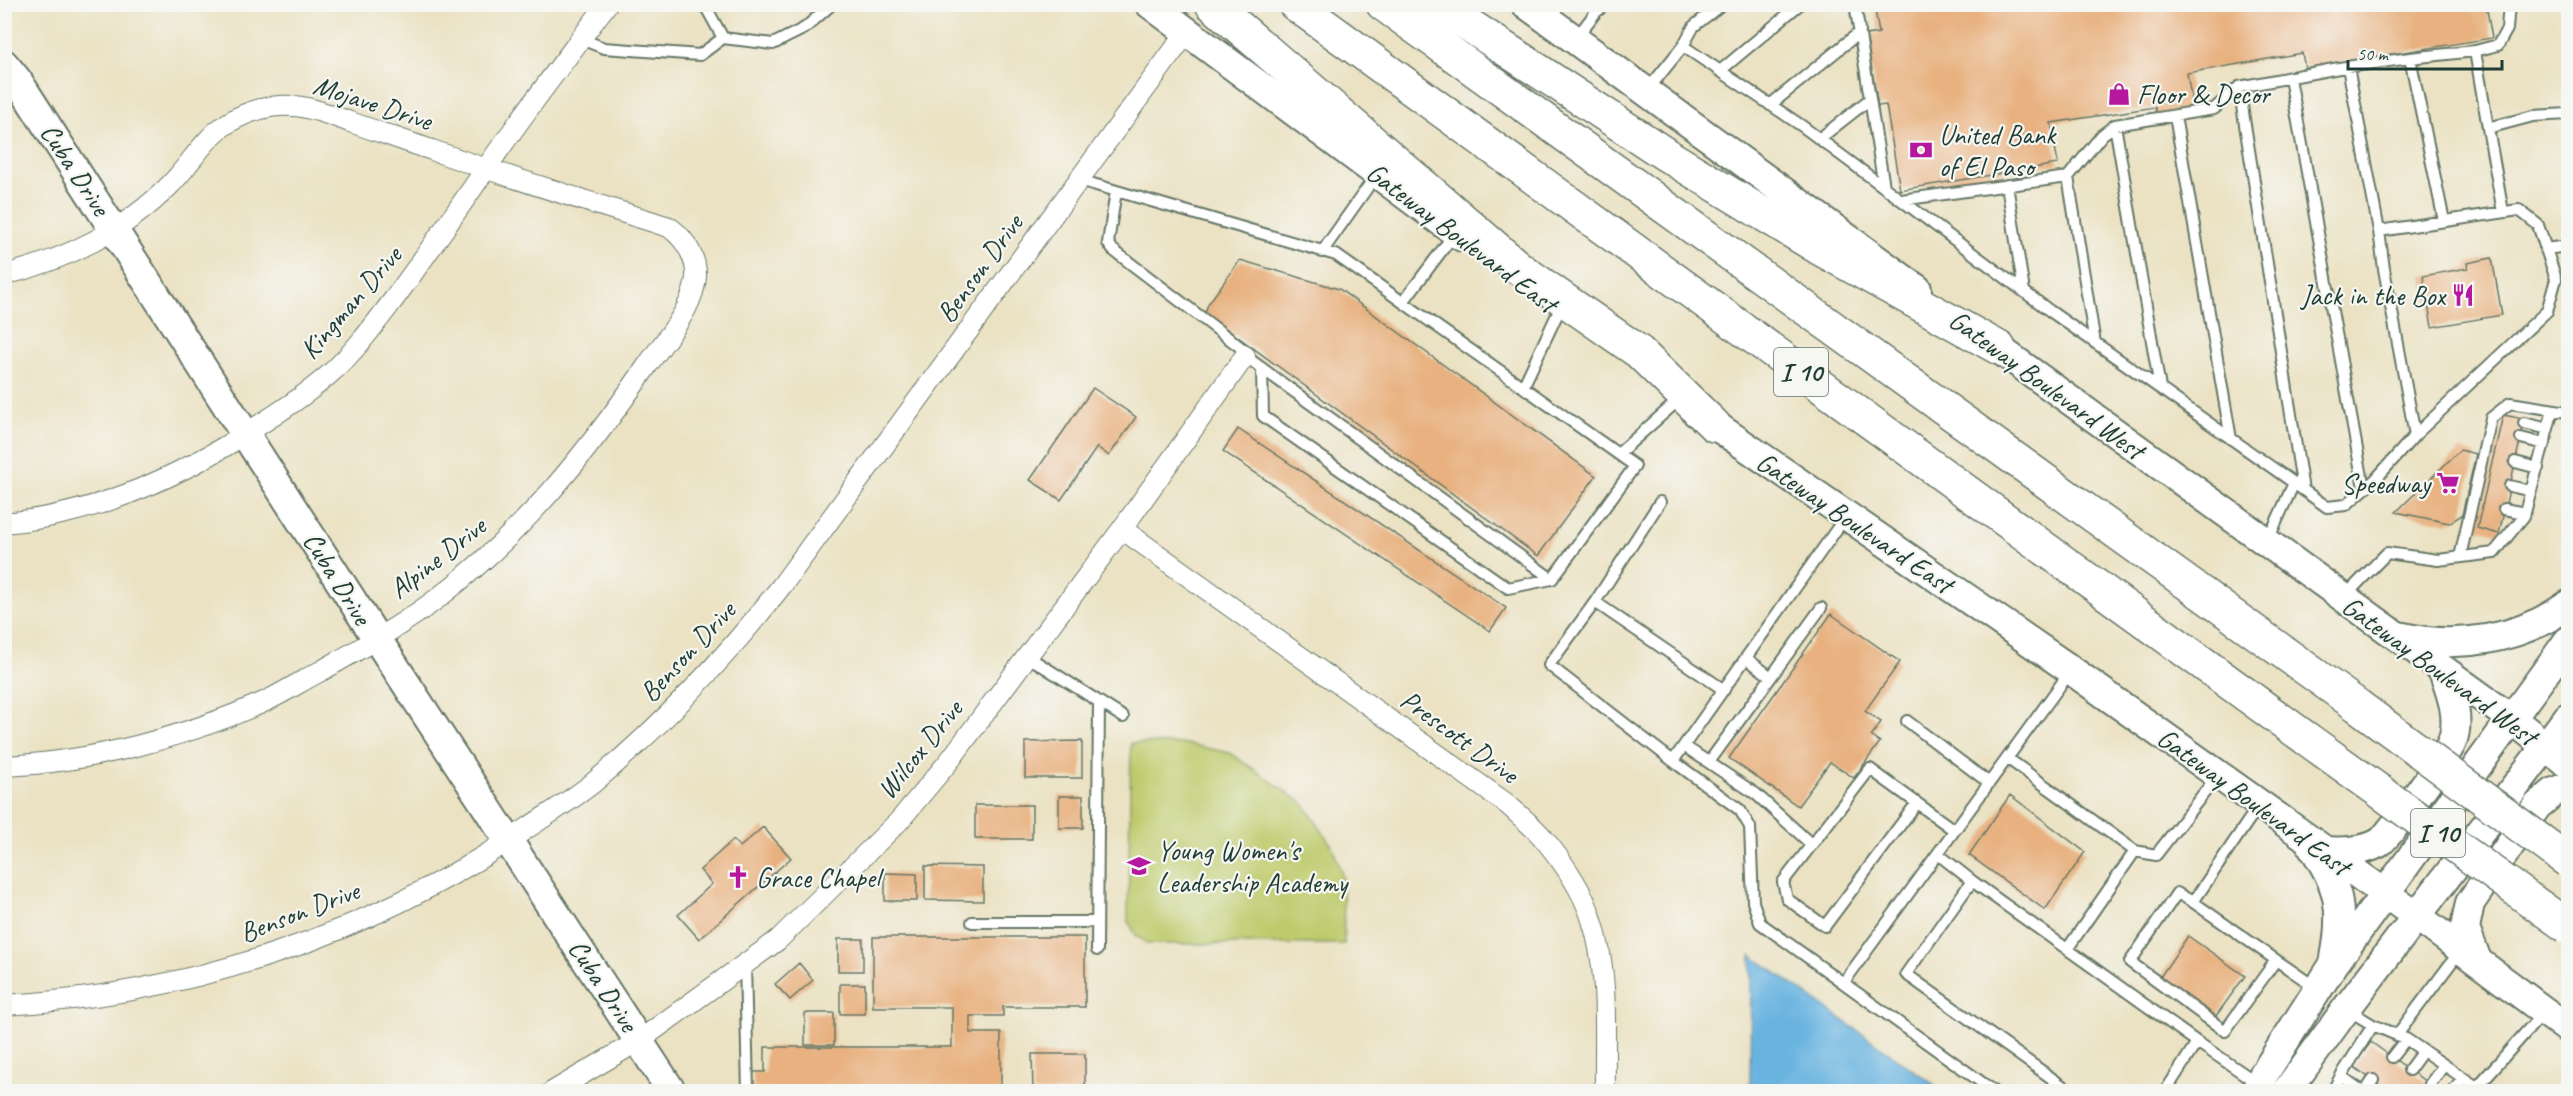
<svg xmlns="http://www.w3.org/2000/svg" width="2573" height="1096" font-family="Caveat,sans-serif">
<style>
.green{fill:#becb6c;stroke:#6e8450;stroke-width:1.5}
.water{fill:#68b3e0;stroke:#44788a;stroke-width:1.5}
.building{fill:#e8b17f}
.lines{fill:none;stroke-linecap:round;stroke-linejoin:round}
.lane-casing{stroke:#676;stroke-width:14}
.street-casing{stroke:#676;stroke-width:22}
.secondary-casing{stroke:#676;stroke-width:32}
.highway-casing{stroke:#676;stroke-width:36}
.lane{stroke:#fff;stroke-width:10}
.street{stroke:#fff;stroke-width:20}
.secondary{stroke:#fff;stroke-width:28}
.highway{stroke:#fff;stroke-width:33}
.highway-bridge-casing{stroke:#676;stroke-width:36;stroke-linecap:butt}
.highway-bridge{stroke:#fff;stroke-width:33}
.labels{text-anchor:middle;stroke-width:4.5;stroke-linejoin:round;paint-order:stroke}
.shield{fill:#f6f6f2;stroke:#60746d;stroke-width:1.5}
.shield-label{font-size:27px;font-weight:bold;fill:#1f3d34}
.poi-label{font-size:28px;fill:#1f3d34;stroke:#f6f6f2;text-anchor:start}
.street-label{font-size:28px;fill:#1f3d34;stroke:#f6f6f2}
</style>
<rect width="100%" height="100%" fill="#f6f6f2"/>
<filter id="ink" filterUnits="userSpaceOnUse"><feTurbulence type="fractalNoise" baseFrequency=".0167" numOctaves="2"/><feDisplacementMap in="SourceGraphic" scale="12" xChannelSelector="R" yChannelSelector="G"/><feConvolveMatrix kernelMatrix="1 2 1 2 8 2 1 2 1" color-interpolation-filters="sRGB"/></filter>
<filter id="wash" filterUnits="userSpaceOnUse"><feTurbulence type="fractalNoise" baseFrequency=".008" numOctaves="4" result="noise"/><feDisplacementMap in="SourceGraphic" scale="24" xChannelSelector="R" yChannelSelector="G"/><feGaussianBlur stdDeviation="1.35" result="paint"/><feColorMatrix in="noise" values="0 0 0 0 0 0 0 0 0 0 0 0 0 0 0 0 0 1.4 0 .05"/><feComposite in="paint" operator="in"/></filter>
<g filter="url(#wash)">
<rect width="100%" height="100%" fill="#ebe2c3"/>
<path class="green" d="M1131,743L1187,744L1230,753L1304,804L1332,846L1343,877L1344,944H1148L1136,935L1128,921Z"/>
<path class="water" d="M1751,955L1943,1091H1750Z"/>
<g id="blocks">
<path class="building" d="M1874,4H2486L2492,38L2305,68L2302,53L2187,73L2193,109L2156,115L2155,107L2051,123L2058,164L1900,190L1886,105L1878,106L1866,35L1879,33Z
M2492,258L2502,315L2432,327L2423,276L2468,268L2467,263Z
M1240,260L1339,289L1596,476L1538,556L1205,313L1208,304Z
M1093,388L1136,417L1109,456L1097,447L1061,500L1030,480Z
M2503,415L2525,419L2499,534L2477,528Z
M1238,429L1506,608L1490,631L1223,451Z
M2460,450L2476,454L2462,515L2449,523L2396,512Z
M1831,614L1900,662L1865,711L1881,722L1871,736L1880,742L1854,778L1830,762L1798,806L1729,758Z
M1082,741V778H1025V742Z
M2010,795L2085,852L2045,910L1969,855Z
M1059,796H1083V828H1059Z
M975,805H1032V839H975Z
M763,827L791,858L699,939L678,915L712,884L700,870L733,840L740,847Z
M925,866L983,867V901L925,900Z
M885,873L917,874V901H885Z
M2188,936L2245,976L2216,1016L2160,977Z
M873,937H1085V1007H1003V1016H970V1033H1001V1092H753V1072H765V1047H952V1007H873Z
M838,939H863V971H838Z
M799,963L813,980L790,1000L775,984Z
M840,984H865V1014H840Z
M805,1013H834V1045H805Z
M2371,1042L2440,1092H2389L2353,1066Z
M1032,1054H1085V1092H1033Z"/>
</g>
</g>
<g filter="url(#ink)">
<use href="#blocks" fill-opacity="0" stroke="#676" stroke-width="1.5"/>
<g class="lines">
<g class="lane-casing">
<path id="lane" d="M701,4L707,9L723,38L773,44L805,28L832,4
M1855,4L1884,187
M1576,38L1596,12L1606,4
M581,39L604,48L700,55L723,38
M1683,46L1694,26L1722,4
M2475,51L2488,128
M2410,58L2444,221
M2348,67L2379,231
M1720,71L1800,4
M2290,78L2364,488
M2239,87L2303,490
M1646,92L1683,46L1802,126L2050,311L2294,483L2268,540
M1770,105L1860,32
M2175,116L2231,439
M2115,125L2160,388
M1819,139L1870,99
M2068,177L2095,343
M1079,180L1336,255L1618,454L1681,398
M2007,185L2024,291
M1116,191L1108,243L1113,250L1244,350L1245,356L1552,579L1635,466L1618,454
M1901,200L2068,177L2102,135L2115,125L2214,109L2239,87L2339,68L2410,58L2475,51L2498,45L2507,29L2509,4
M2519,210L2538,225L2556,279L2547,311L2415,435L2384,269L2379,231Z
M2503,212L2488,128L2533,116L2568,114
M2545,249L2568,246
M1322,252L1377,174
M1403,302L1455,233
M1262,368L1263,416L1508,588L1552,579
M1523,387L1563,302
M2524,423L2548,429
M2521,438L2544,444
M2515,462L2538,468
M2510,486L2531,491
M2299,487L2327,507L2346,505L2375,480L2415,435
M1660,502L1595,602L1549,665L1673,761L1846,516
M2504,509L2525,513
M2460,557L2491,418L2510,403L2568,412
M2344,597L2387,553L2438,560L2494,553L2524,516L2553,410
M1595,602L1724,690
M1027,656L1123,717
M1771,677L1821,608
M1907,721L1988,782
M1684,746L1756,794L1811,844
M2007,758L2135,851L2068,948
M1673,761L1740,810L1750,827L1753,902L1760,923L1995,1092
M1709,762L1771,677L1746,658
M1916,804L1825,926L1787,899L1783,882L1870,769L1954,830
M2135,851L2156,855L2218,775
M1938,854L1972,881
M2193,902L2276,960L2225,1031L2130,962L2177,893L2193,902L2259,805
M972,922H1097
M1097,950L1099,702
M2276,960L2318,989
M745,963L748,1092
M1844,982L2070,672
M2348,1010L2373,1025L2406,1039L2484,1092
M2397,1035L2460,951
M2197,1042L2259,1084
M2392,1057L2406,1039
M2409,1070L2423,1051
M2341,1076L2373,1025
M2430,1084L2444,1065
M2477,1087L2543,1013
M2071,1092L1906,974L1972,881L2197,1042L2165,1092
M2332,1092L2341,1076L2363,1092
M2365,1092L2373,1080
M2453,1092L2463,1078
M2568,1092V1091"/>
</g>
<g class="street-casing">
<path id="street" d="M4,275C65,260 125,231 170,185C190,165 204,138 228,123C247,111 272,104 293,106C312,107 333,116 350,122C377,131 404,141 432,150C510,178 590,202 669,227C686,239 700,262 695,284C689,314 664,341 647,366C586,454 524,532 438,598C401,626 361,648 321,671C303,680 285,692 266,701C186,737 93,762 4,766
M4,523C96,515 180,477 256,427C283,410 309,393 333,371C356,350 375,324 394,299C425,257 454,215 483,173C522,115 565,60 607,4
M1122,529L1507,804C1519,815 1533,826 1544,839C1563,862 1582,889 1591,917C1610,973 1604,1034 1605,1092
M4,1005C192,995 374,933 529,827C550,813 573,799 593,783C666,722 725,659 783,584L1187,32
M552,1092L640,1040L778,940L899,821L950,760L1122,529L1245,356"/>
</g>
<g class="secondary-casing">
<path id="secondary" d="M1150,4L1462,237
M1526,4L1917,289
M4,64L18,81L377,639L672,1092
M1981,336L2513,720L2568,764
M1696,412L2071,670L2418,917L2568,1029
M2399,636C2457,650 2520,640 2568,605
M2312,846C2340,886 2344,910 2335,958
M2325,851C2343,852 2362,852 2379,843C2388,838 2447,755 2452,742C2461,719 2451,693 2443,671
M2477,960L2465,928L2470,903L2537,806L2554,792L2568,787
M2255,1092L2264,1074L2334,964L2568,641
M2286,1092L2346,1009L2568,717"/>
</g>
<g class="highway-casing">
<path id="highway" d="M1212,4L1520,269L1639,352L1714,425
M1295,4L2307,739
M1383,4L2358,706
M1437,4L1665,154L1819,248L1999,348"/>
</g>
<use href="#lane" class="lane"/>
<use href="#street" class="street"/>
<use href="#secondary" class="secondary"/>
<use href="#highway" class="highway"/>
<g class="highway-bridge-casing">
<path id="highway-bridge" d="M2358,706L2568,861
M2307,739L2568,927"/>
</g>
<use href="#highway-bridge" class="highway-bridge"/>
</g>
</g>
<defs>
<g id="shop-bare" transform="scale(1.8)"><path d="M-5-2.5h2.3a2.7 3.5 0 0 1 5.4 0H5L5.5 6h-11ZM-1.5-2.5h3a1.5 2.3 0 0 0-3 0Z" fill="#b5179e" stroke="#f6f6f2" stroke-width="2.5" paint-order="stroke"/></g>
<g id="bank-bare" transform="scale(1.8)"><path d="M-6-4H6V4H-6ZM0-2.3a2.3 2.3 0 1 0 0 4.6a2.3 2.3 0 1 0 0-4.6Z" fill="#b5179e" stroke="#f6f6f2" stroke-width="2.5" paint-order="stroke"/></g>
<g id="restaurant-bare" transform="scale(1.8)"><path d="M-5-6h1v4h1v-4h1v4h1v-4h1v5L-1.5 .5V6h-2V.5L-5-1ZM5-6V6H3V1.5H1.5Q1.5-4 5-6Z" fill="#b5179e" stroke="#f6f6f2" stroke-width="2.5" paint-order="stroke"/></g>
<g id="supermarket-bare" transform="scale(1.8)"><path d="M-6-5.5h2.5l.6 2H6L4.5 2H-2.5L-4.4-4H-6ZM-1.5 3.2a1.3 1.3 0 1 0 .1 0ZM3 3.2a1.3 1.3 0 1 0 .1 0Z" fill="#b5179e" stroke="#f6f6f2" stroke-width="2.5" paint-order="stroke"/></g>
<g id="school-bare" transform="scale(1.8)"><path d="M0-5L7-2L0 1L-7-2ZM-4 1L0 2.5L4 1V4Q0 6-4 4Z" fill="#b5179e" stroke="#f6f6f2" stroke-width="2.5" paint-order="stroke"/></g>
<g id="church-bare" transform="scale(1.8)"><path d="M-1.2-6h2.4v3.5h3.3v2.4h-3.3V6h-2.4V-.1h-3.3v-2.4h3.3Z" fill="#b5179e" stroke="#f6f6f2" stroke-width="2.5" paint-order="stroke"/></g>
</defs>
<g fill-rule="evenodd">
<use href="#shop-bare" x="2119" y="94"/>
<use href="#bank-bare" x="1921" y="150"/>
<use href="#restaurant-bare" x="2463" y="295"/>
<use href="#supermarket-bare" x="2448" y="483"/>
<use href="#school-bare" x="1139" y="866"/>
<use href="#church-bare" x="738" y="877"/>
</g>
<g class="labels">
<g class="shield">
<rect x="1774" y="348" width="54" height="48" rx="4.5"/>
<rect x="2411" y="809" width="54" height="48" rx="4.5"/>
</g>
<g class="shield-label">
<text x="1801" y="381">I 10</text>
<text x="2438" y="842">I 10</text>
</g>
<g class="poi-label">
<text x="2137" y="104">Floor &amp; Decor</text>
<text x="1939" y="144">United Bank<tspan x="1939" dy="32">of El Paso</tspan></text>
<text x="2445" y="305" text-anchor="end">Jack in the Box</text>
<text x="2430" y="493" text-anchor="end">Speedway</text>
<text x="1157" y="860">Young Women's<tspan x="1157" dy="32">Leadership Academy</tspan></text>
<text x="756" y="887">Grace Chapel</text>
</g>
<g class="street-label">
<text transform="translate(373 102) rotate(18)" y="10">Mojave Drive</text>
<text transform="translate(76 169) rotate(57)" y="10">Cuba Drive</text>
<text transform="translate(1462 237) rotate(37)" y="10">Gateway Boulevard East</text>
<text transform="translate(979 268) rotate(-54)" y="10">Benson Drive</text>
<text transform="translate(350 302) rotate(-49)" y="10">Kingman Drive</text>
<text transform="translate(2047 384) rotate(36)" y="10">Gateway Boulevard West</text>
<text transform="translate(1855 522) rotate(34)" y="10">Gateway Boulevard East</text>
<text transform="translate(437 557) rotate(-38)" y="10">Alpine Drive</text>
<text transform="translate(338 578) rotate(58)" y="10">Cuba Drive</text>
<text transform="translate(687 651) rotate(-47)" y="10">Benson Drive</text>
<text transform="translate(2440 670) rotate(36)" y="10">Gateway Boulevard West</text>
<text transform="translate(1460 736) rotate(36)" y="10">Prescott Drive</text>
<text transform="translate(919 749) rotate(-51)" y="10">Wilcox Drive</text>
<text transform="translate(2254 801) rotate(36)" y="10">Gateway Boulevard East</text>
<text transform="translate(299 911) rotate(-21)" y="10">Benson Drive</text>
<text transform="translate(604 985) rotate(57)" y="10">Cuba Drive</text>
</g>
</g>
<rect width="2573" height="1096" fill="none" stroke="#f6f6f2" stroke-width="24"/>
<path d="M2348 60v9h154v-9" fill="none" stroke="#1f3d34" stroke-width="3"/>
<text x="2357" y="60" font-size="18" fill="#1f3d34" stroke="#f6f6f2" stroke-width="4.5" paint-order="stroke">50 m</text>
</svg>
